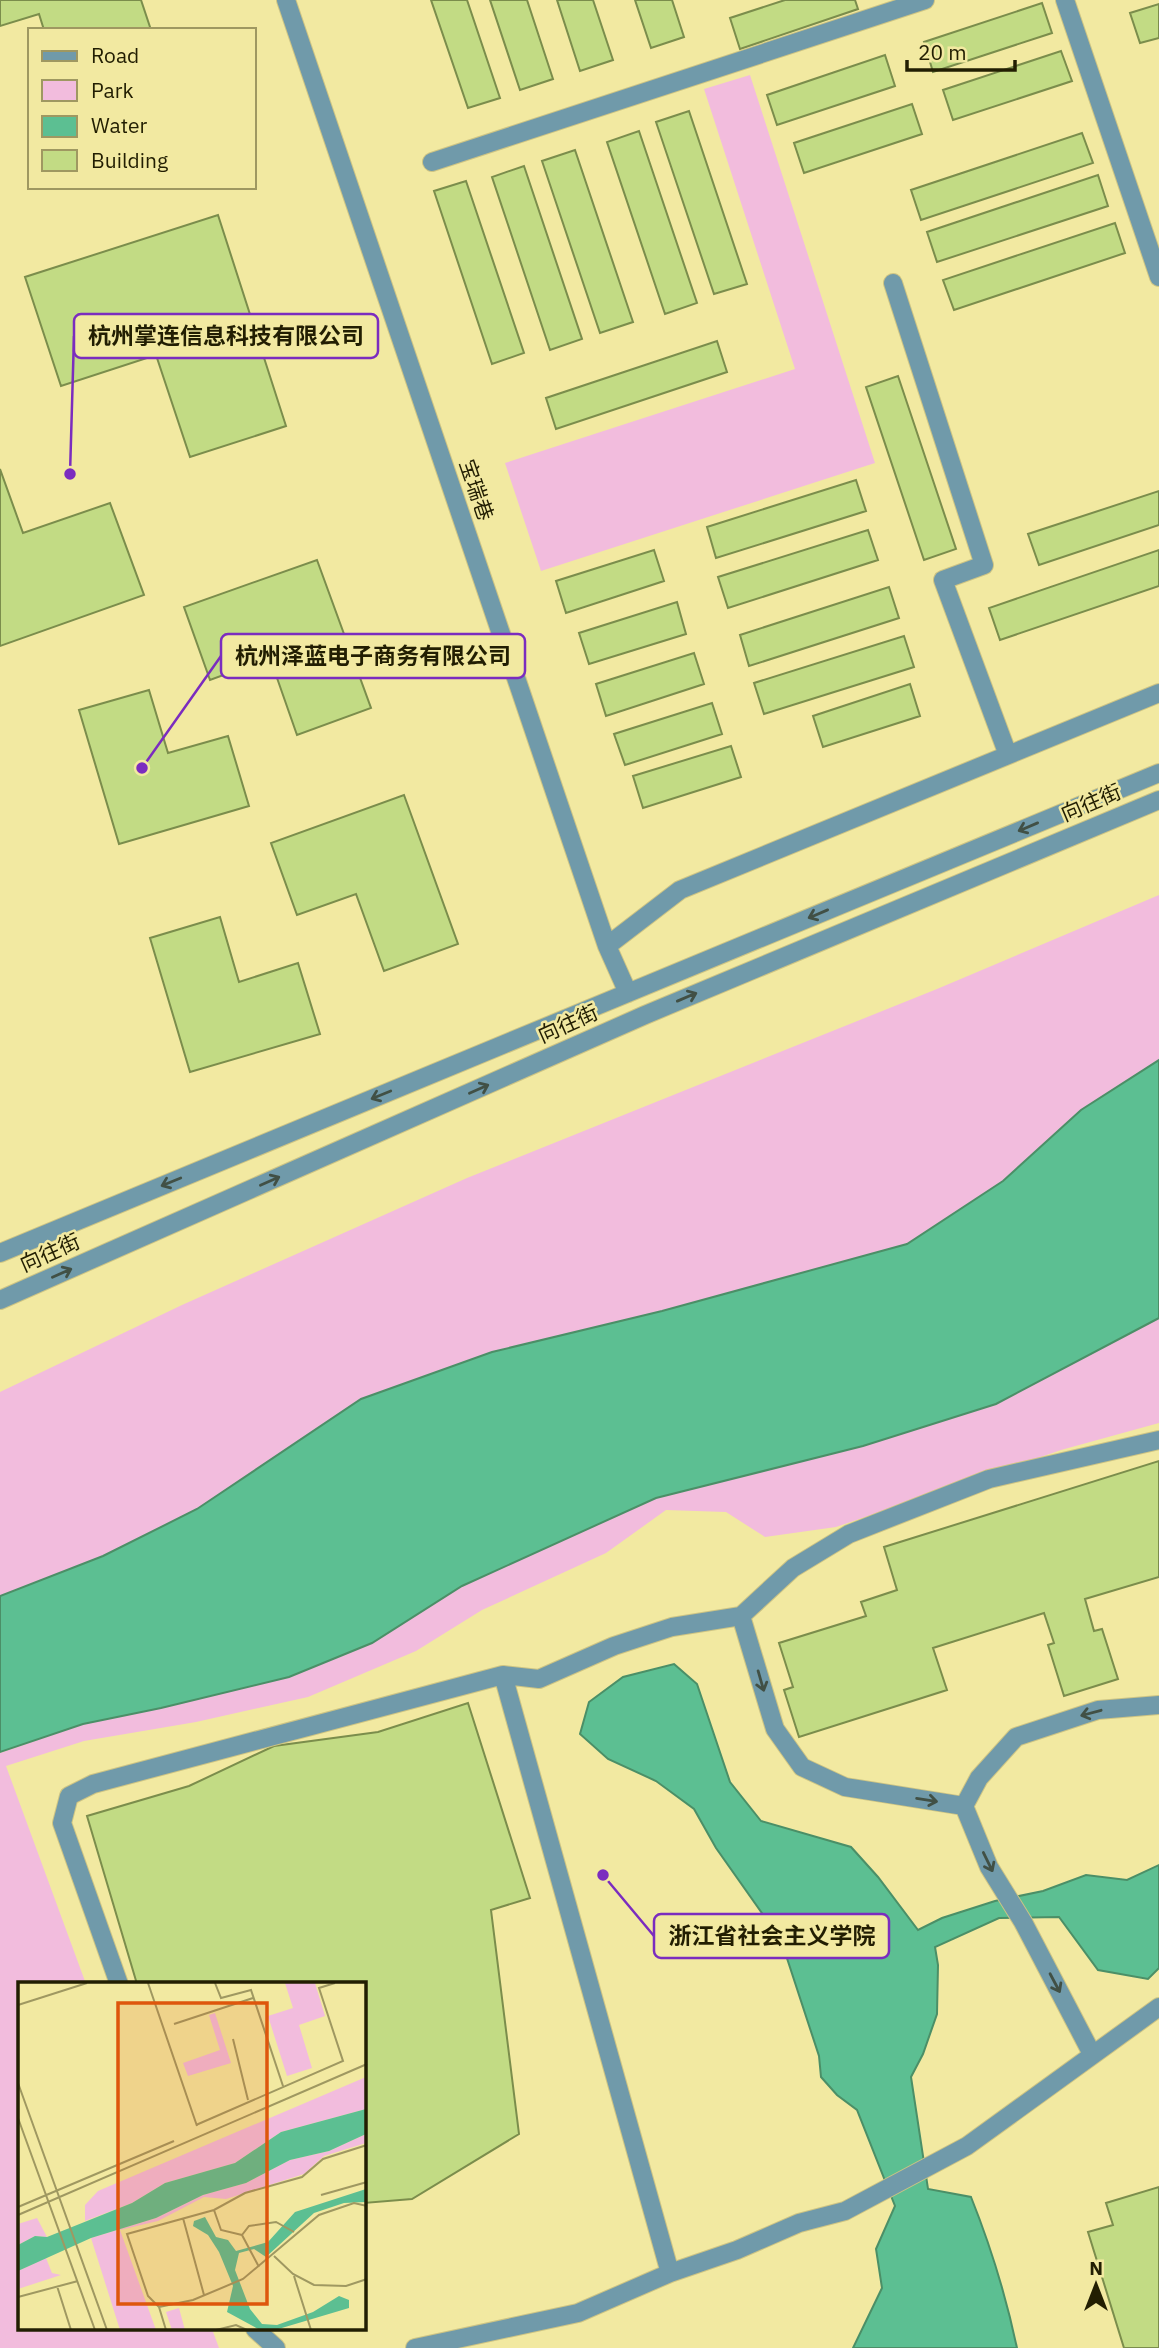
<svg xmlns="http://www.w3.org/2000/svg" width="1159" height="2348" font-family="'IBM Plex Sans','Noto Sans SC',sans-serif">
<style>
.green{fill:#f2bcdd}
.water{fill:#5cbf92;stroke:#4b8f67;stroke-width:2}
.building{fill:#c2db84;stroke:#7b8d4c;stroke-width:2}
.lines{fill:none;stroke-linecap:round;stroke-linejoin:round}
.minor-casing{stroke:#cdc484;stroke-width:20}
.minor{stroke:#709aaa;stroke-width:18}
.oneway{stroke:#415045}
.labels{text-anchor:middle;stroke-width:5;stroke-linejoin:round;paint-order:stroke}
.street-label{font-size:21px;fill:#221e02;stroke:#f2e9a1}
.inset-road{fill:none;stroke:#9f9861;stroke-width:2}
.view{fill:#de560c;fill-opacity:0.15;stroke:#de560c;stroke-width:3.5}
.inset-edge{fill:none;stroke:#221e02;stroke-width:3.5}
.leader{fill:none;stroke:#7b2cbf;stroke-width:2.5}
.callout-dot{fill:#7b2cbf;stroke:#f2e9a1;stroke-width:2.5}
.callout{fill:#f2e9a1;stroke:#7b2cbf;stroke-width:2.5}
.callout-label{font-size:23px;text-anchor:middle;font-weight:bold;fill:#221e02}
</style>
<rect width="100%" height="100%" fill="#f2e9a1"/>
<path class="green" d="M750,75L875,463L541,571L505,463L795,369L704,89Z
M1159,895V1060L1081,1110L1003,1181L907,1244L662,1311L492,1352L361,1399L197,1509L103,1556L0,1596V1392L182,1305L467,1178L937,989Z
M1159,1318V1423L1061,1450L836,1527L765,1537L726,1512L666,1510L606,1553L482,1610L416,1651L308,1697L196,1722L84,1741L6,1766L86,1984H19V2329H212L219,2348H0V1753L83,1724L372,1643L462,1586L656,1498L863,1446L996,1404Z"/>
<path class="water" d="M1159,1060V1318L996,1404L863,1446L656,1498L462,1586L372,1643L289,1677L161,1708L83,1724L0,1752V1596L103,1556L197,1509L361,1399L492,1352L662,1311L907,1244L1003,1181L1081,1110Z
M674,1664L697,1684L730,1782L761,1821L851,1847L878,1877L918,1930L942,1918L995,1901L1043,1891L1086,1875L1127,1880L1159,1865V1968L1148,1979L1098,1970L1059,1917L999,1918L935,1947L938,1965L937,2014L923,2054L911,2077L928,2189L971,2197C991,2247 1006,2296 1017,2348H853L882,2288L876,2249L895,2206L857,2110L837,2095L821,2077L819,2056L781,1940L716,1848L694,1809L656,1781L608,1759L580,1734L589,1702L623,1677Z"/>
<path class="building" d="M0,0H141L151,30H44L39,14L0,26Z
M431,0H467L500,98L468,108Z
M490,0H527L553,79L520,90Z
M557,0H593L613,60L580,71Z
M635,0H672L684,37L651,48Z
M785,0H855L858,9L740,49L730,18Z
M1042,3L1052,33L933,72L924,42Z
M1159,4V38L1140,43L1130,13Z
M1061,51L1072,81L953,120L943,90Z
M885,55L895,86L777,125L767,95Z
M912,104L922,134L804,173L794,143Z
M689,111L747,284L714,294L656,122Z
M639,131L697,303L665,314L607,142Z
M1082,133L1093,163L921,220L911,190Z
M575,150L633,322L600,333L542,161Z
M524,166L582,339L550,350L492,177Z
M1098,175L1108,206L937,262L927,232Z
M466,181L524,353L492,364L434,191Z
M218,215L286,426L190,457L156,355L61,386L25,277Z
M1115,223L1125,253L954,310L943,280Z
M717,341L727,372L556,429L546,398Z
M898,376L956,549L924,560L866,387Z
M0,469L23,533L110,503L144,595L0,646Z
M856,480L866,511L716,558L707,527Z
M1159,491V525L1039,565L1028,534Z
M868,530L878,560L728,608L718,577Z
M654,550L664,581L566,613L556,581Z
M1159,550V586L1000,640L989,608Z
M317,560L371,708L297,735L270,658L210,680L184,607Z
M889,587L899,618L749,666L740,635Z
M677,602L686,634L589,664L579,633Z
M904,636L914,667L764,714L754,683Z
M694,653L704,684L606,716L596,684Z
M910,684L920,716L823,747L813,716Z
M149,690L168,753L228,736L249,806L119,844L79,710Z
M712,703L722,734L625,765L614,734Z
M731,746L741,777L643,808L633,776Z
M404,795L458,944L384,971L356,894L297,915L271,843Z
M220,917L239,982L298,963L320,1034L190,1072L150,938Z
M1159,1461V1577L1085,1599L1094,1631L1102,1629L1118,1679L1064,1696L1048,1645L1054,1643L1044,1613L933,1648L947,1690L799,1737L784,1690L793,1687L779,1643L866,1616L861,1602L897,1590L884,1547Z
M468,1703L530,1898L491,1910L519,2134L412,2199L364,2203V1984H137L87,1816L189,1786L274,1746L378,1732Z
M1159,2187V2348H1124L1088,2232L1113,2225L1106,2203Z"/>
<g class="lines">
<g class="minor-casing">
<path id="minor" d="M286,0L607,946L628,993
M1065,0L1159,277
M432,162L925,0
M893,283L984,565L943,580L1008,755
M607,946L680,890L1159,693
M0,1253L1159,773
M0,1300L645,1015L1159,800
M741,1616L775,1729L802,1767L845,1787L964,1806
M503,1675L670,2273
M119,1984L62,1823L69,1796L93,1784L503,1675L539,1679L614,1646L672,1627L741,1616L793,1568L849,1534L989,1479L1159,1440
M1092,2054L1023,1922L989,1867L964,1806L979,1778L1016,1737L1098,1710L1159,1705
M255,2329L276,2348
M415,2348L578,2313L670,2273L737,2250L799,2223L845,2211L967,2146L1159,2007"/>
</g>
<use href="#minor" class="minor"/>
</g>
<defs><path id="oneway-shaft" d="M-6 0H5M1.5-3L5.5 0L1.5 3" fill="none" stroke-width="1.6" stroke-linecap="round" stroke-linejoin="round" transform="scale(1.75)"/></defs>
<g class="oneway">
<use href="#oneway-shaft" transform="translate(1028 827) rotate(157)"/>
<use href="#oneway-shaft" transform="translate(818 914) rotate(157)"/>
<use href="#oneway-shaft" transform="translate(687 997) rotate(-23)"/>
<use href="#oneway-shaft" transform="translate(479 1089) rotate(-24)"/>
<use href="#oneway-shaft" transform="translate(381 1095) rotate(158)"/>
<use href="#oneway-shaft" transform="translate(270 1181) rotate(-24)"/>
<use href="#oneway-shaft" transform="translate(171 1182) rotate(158)"/>
<use href="#oneway-shaft" transform="translate(62 1273) rotate(-24)"/>
<use href="#oneway-shaft" transform="translate(761 1681) rotate(74)"/>
<use href="#oneway-shaft" transform="translate(1091 1713) rotate(165)"/>
<use href="#oneway-shaft" transform="translate(927 1800) rotate(9)"/>
<use href="#oneway-shaft" transform="translate(988 1862) rotate(64)"/>
<use href="#oneway-shaft" transform="translate(1055 1983) rotate(62)"/>
</g>
<g class="labels">
<g class="street-label">
<text transform="translate(476 490) rotate(71)" y="7">宝瑞巷</text>
<text transform="translate(1091 803) rotate(-23)" y="7">向往街</text>
<text transform="translate(568 1024) rotate(-24)" y="7">向往街</text>
<text transform="translate(50 1253) rotate(-24)" y="7">向往街</text>
</g>
</g>
<g transform="translate(18 1982)">
<rect width="348" height="348" fill="#f2e9a1"/>
<path d="M267,1H297L307,34L281,43L294,86L269,94L250,34L275,26ZM197,31L213,81L170,94L165,81L202,68L191,33ZM348,95V127L263,150L217,181L147,201L114,221L67,239V223L80,209ZM348,152V161L306,174L286,192L208,217L186,215L140,239L102,248L138,348H102L73,256L138,236L185,213L228,201L272,178L311,169ZM19,236L29,255L17,254L0,263V242ZM28,276L34,291L43,293L0,307V289ZM161,326L167,348H154L148,330Z" fill="#f2bcdd"/>
<path d="M348,127V152L311,169L272,178L228,201L185,213L138,236L73,256L0,289V263L17,254L29,255L114,221L147,201L217,181L263,150ZM348,207V220L326,221L296,231L248,275L236,267L221,271L217,288L232,327L244,342L259,343L295,330L321,314L331,318V326L257,348H242L209,330L215,304L201,270L190,253L175,244L176,239L187,235L198,255L210,258L218,269L250,260L277,230Z" fill="#5cbf92"/>
<path class="inset-road" d="M130,1L179,144M197,1L203,16L233,8L265,104M0,23L69,1M156,42L235,16M215,57L230,118M0,101L89,348M0,136L77,348M178,143L325,79L301,6L317,1M303,213L349,200M0,225L156,159M196,228L203,248L224,253M0,233L349,82M165,236L186,313M256,274L275,292L296,303L328,304L349,297M241,285L224,253L231,244L258,240L276,250M276,294L293,348M39,304L53,348M0,315L60,299M141,325L175,318L225,297L301,233L336,221L349,224M148,348L141,325L130,314L109,252L196,228L227,211L284,195L305,177L349,163M198,348L218,343L229,348"/>
<path class="view" d="M100,21H249V322H100Z"/>
<rect width="348" height="348" class="inset-edge"/>
</g>
<path class="leader" d="M70 474L74 336M142 768L221 656M603 1875L654 1936"/>
<g class="callout-dot">
<circle cx="70" cy="474" r="7"/>
<circle cx="142" cy="768" r="7"/>
<circle cx="603" cy="1875" r="7"/>
</g>
<g class="callout">
<rect x="74" y="314" width="304" height="44" rx="7"/>
<rect x="221" y="634" width="304" height="44" rx="7"/>
<rect x="654" y="1914" width="235" height="44" rx="7"/>
</g>
<g class="callout-label">
<text x="226" y="344">杭州掌连信息科技有限公司</text>
<text x="373" y="664">杭州泽蓝电子商务有限公司</text>
<text x="772" y="1944">浙江省社会主义学院</text>
</g>
<rect x="28" y="28" width="228" height="161" fill="#f2e9a1" stroke="#9f9861" stroke-width="2"/>
<rect x="42" y="51" width="35" height="10" fill="#709aaa" stroke="#9f9861" stroke-width="2"/>
<text x="91" y="63" font-size="21" fill="#221e02">Road</text>
<rect x="42" y="80" width="35" height="21" fill="#f2bcdd" stroke="#9f9861" stroke-width="2"/>
<text x="91" y="98" font-size="21" fill="#221e02">Park</text>
<rect x="42" y="116" width="35" height="21" fill="#5cbf92" stroke="#9f9861" stroke-width="2"/>
<text x="91" y="133" font-size="21" fill="#221e02">Water</text>
<rect x="42" y="150" width="35" height="21" fill="#c2db84" stroke="#9f9861" stroke-width="2"/>
<text x="91" y="168" font-size="21" fill="#221e02">Building</text>
<g transform="translate(1096 2285)" stroke="#f2e9a1" stroke-width="5" paint-order="stroke">
<path d="M0-5L12 26L0 18L-12 26Z" fill="#221e02"/>
<text y="-10" font-size="19" font-weight="bold" text-anchor="middle" fill="#221e02">N</text>
</g>
<path d="M907 60v10h108v-10" fill="none" stroke="#221e02" stroke-width="3.5"/>
<text x="918" y="60" font-size="21" fill="#221e02" stroke="#f2e9a1" stroke-width="5" paint-order="stroke">20 m</text>
</svg>
